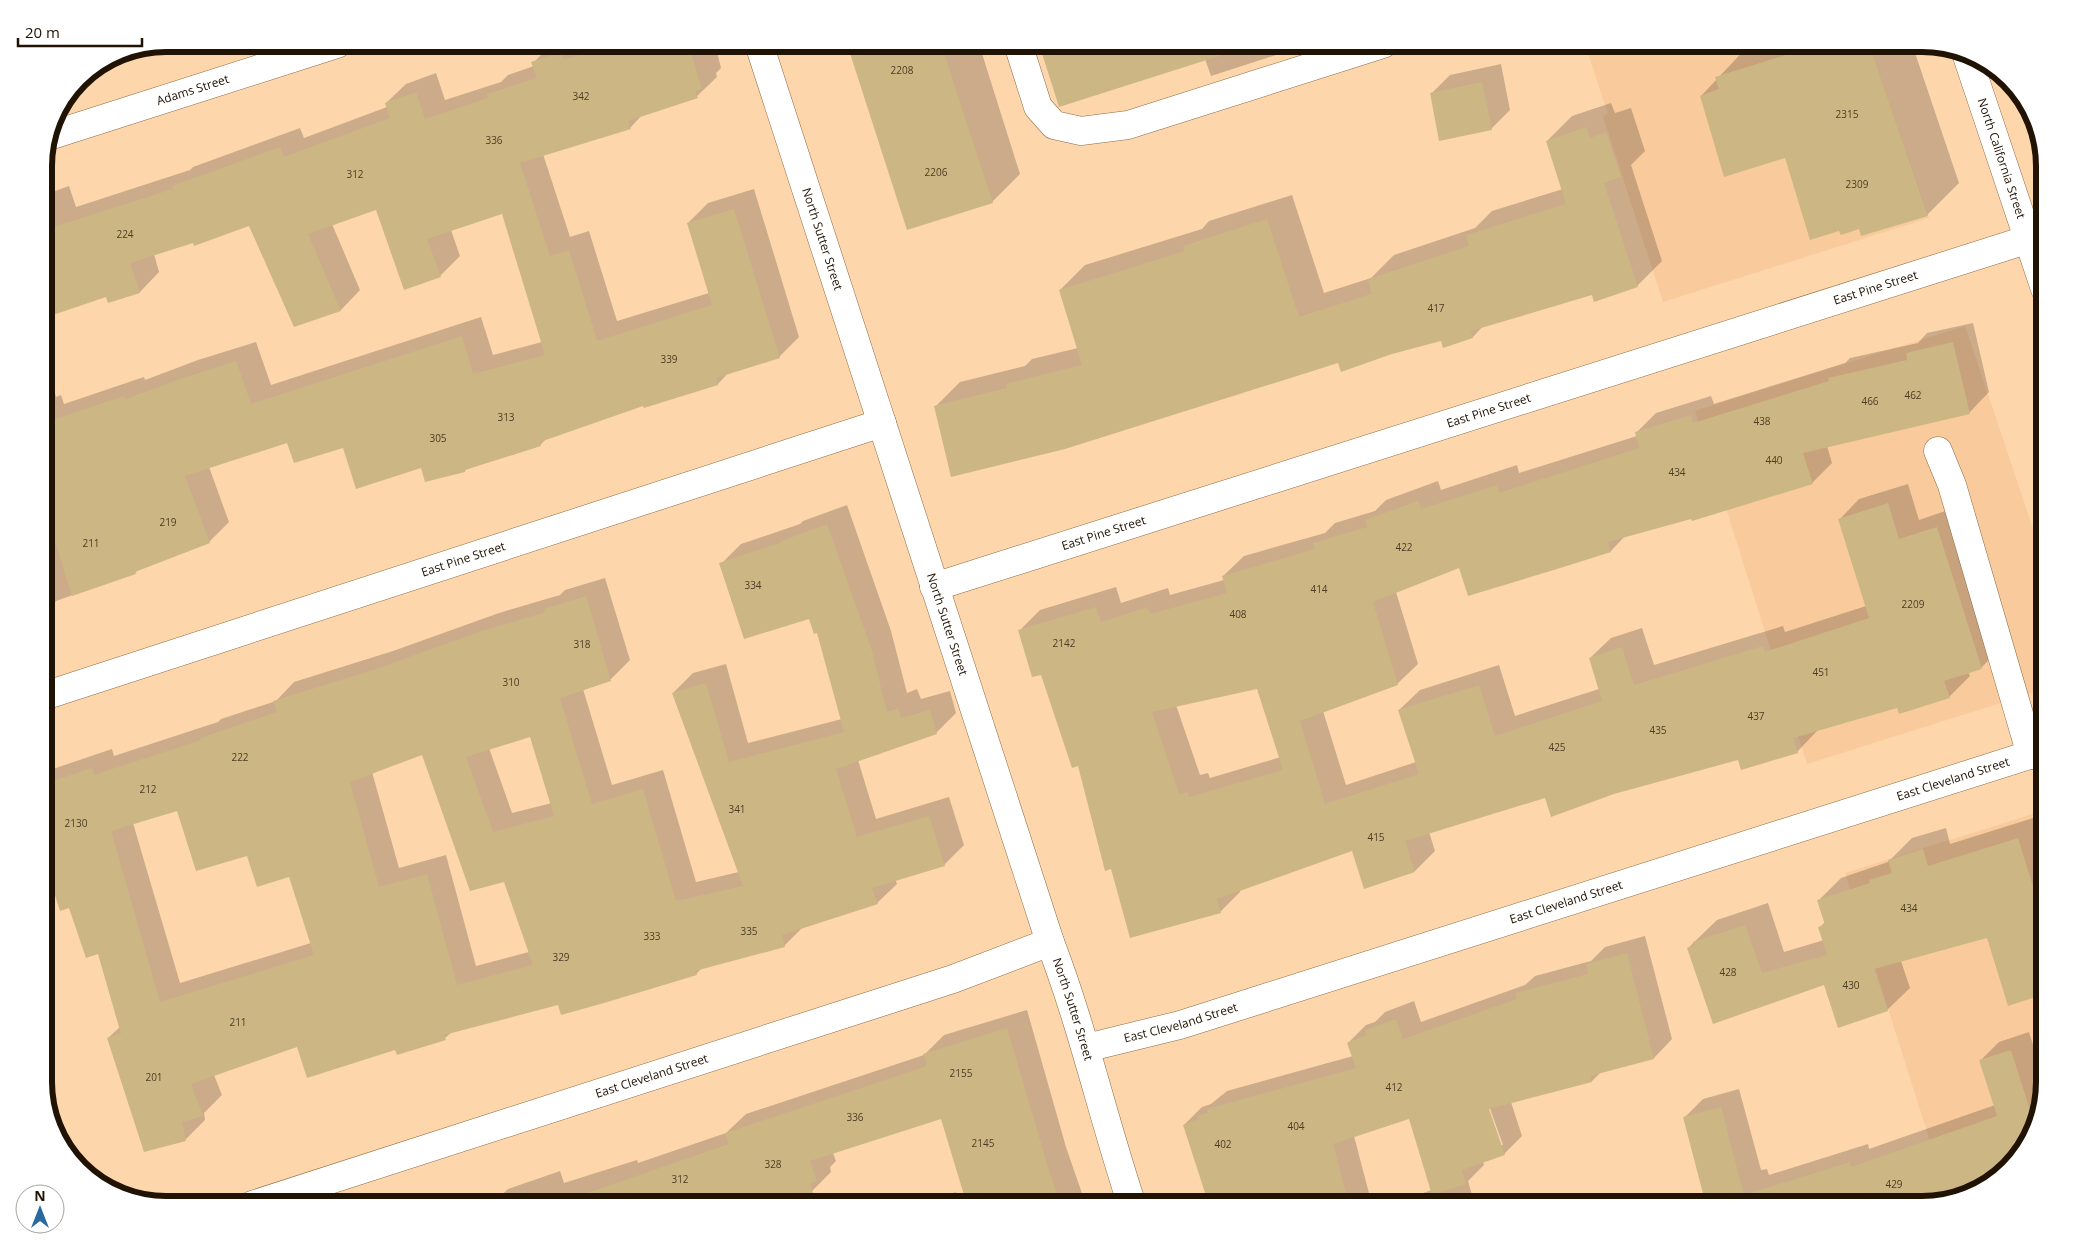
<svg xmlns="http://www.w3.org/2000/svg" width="2089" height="1249" font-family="'Open Sans',sans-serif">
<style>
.built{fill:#f9cb9c}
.shadow{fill:#0003;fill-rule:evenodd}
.building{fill:#ccb784;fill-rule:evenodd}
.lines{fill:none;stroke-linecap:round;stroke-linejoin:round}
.minor-casing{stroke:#8e6a43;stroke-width:29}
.minor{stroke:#fff;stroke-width:28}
.labels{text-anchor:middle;stroke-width:4;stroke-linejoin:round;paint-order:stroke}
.number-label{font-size:10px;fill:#4c3c24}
.street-label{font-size:12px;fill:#211304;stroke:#fff}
.rim{fill:none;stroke:#211304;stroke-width:6}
</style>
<rect width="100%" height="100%" fill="#fed6ac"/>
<path class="built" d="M1585,44H1869L1929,218L1663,302L1603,116L1608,114Z
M1965,326L2045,564V689L1807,764L1695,411Z
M2045,810V1082L2029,1144L1984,1189L1948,1198L1845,873Z"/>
<path class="shadow" d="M552,44H715L721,68L716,73L717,77L697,96L643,114L630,128L543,154L570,237L589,231L617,321L709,293L688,223L708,203L754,189L799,337L779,357L729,372L718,384L644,407V405L546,439L540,445L468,467L465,471L422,467L344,446L288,441L209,467L229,522L209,542L140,568L135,573L56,601L44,613V353L56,397L61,395L64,404L144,377L145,380L198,360L256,342L271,385L481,317L493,355L542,342L503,212L451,230L460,256L440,276L376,208L332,224L360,290L341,310L294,325L250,225L154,254L159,272L140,292L107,295L44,316V195L69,186L76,207L190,170L193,167L300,128L304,138L387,107L386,103L406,84L436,73L445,100L501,82L508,75L534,66L533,63Z
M848,44H979L1020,174L992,202L908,228Z
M1040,44H1310L1211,76L1205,59L1060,106Z
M1754,44H1912L1959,183L1927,215L1786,157L1701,96L1749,45Z
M1501,64L1510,110L1491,129L1431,94L1450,75Z
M1611,103L1615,113L1631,108L1645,151L1631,165L1662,261L1637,286L1593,294L1483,326L1473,337L1442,340L1339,361L935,407L960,382L1025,366L1032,359L1078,348L1060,290L1085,265L1202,229L1209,221L1292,195L1324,293L1371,278L1394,255L1475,228L1492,211L1563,189L1547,141L1572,116Z
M1973,323L1989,392L1969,413L1827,446L1832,463L1812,483L1625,536L1611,551L1557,568L1460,567L1396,592L1418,664L1397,684L1323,711L1346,785L1416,762L1399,710L1420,690L1499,665L1515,716L1599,689L1590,658L1611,638L1642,628L1654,665L1783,626L1785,632L1866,606L1839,520L1859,499L1908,484L1919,520L1957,507L2001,647L1981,668L1968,672L1970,676L1949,697L1898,706L1817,729V731L1797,752L1738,758L1546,796L1429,832L1435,851L1415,871L1365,887L1353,849L1240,889V892L1220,912L1112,868L1078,765L1042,673L1019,631L1040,610L1116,587L1121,603L1168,588L1170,595L1224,580L1223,576L1244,556L1325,533L1335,523L1375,511L1386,500L1438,481L1441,490L1517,465L1519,473L1637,436L1636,433L1656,413L1711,396L1714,404L1845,363L1850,358L1918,343L1927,333ZM1258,688L1281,757L1210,778L1208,773L1200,775L1176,705Z
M847,505L891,631L907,693L917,689L921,699L950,691L956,713L936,733L858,760L876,819L949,797L964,845L944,865L895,879L897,884L877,903L804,926L784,946L702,968L696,974L559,1003L452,1032L445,1038L396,1048L297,1046L214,1075L222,1095L204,1113L205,1120L185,1140L108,1038L121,1026L99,952L70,906L61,909L44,857V772L112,749L114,756L218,722L221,719L276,701L294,682L393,651L499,613L560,595L565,590L605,578L630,660L610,680L583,689L612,785L663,770L696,882L739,872L673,693L693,673L726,664L748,743L842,719L818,632L810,618L721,564L741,544L800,524L803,521ZM531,735L552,803L512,813L489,748ZM423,753L505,881L529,952L476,966L446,855L399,868L372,772ZM178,810L248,855L290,875L311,943L180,983L133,823Z
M2040,816L2045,832V992L2009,1004L1988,937L1901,961L1910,988L1887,1010L1825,983L1713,1022L1688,948L1717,920L1768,903L1784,952L1824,940L1819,928L1825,922L1818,901L1841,878L1888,862L1912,838L1946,828L1950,844Z
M1645,936L1672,1039L1654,1058L1601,1072L1592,1081L1511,1102L1522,1136L1504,1154L1483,1161L1484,1165L1468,1181L1475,1205H1387L1432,1190L1410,1117L1354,1136L1370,1197L1361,1205H1210L1184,1125L1202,1107L1211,1104L1227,1091L1353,1056L1348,1043L1366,1025L1375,1022L1385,1012L1414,1001L1421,1022L1525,985L1535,976L1591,961L1605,947ZM1488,1103L1503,1145H1500L1486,1104Z
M1027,1010L1066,1147L1086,1205H987L965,1137L942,1117L833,1153L836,1161L830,1167L831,1172L812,1191L807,1193L811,1205H491L508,1189L560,1171L564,1183L637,1160L638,1163L726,1133L746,1114L924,1055L944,1035Z
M2029,1032L2045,1082L2029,1144L1984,1189L1922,1205H1700L1698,1200L1704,1194L1685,1117L1703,1099L1739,1089L1761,1170L1767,1169L1769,1175L1868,1144L1869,1149L1995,1105L1980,1061L1999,1042Z
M956,1192L960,1205H918H919Z"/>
<path class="building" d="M613,44H688L702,89L695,91L698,98L628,121L631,129L520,163L550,256L569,250L597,340H600L712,305L687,223L734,209L780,358L716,378L718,385L644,408L643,406L540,442L541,446L465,470V472L425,482L421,468L356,489L343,448L294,463L287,443L185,476L210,543L135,572L136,574L72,596L44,506V423L124,396L126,399L177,380L236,361L251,404L462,336L473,374L545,355L502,214L427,239L441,277L404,290L376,210L308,234L341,311L294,327L249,226L194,246L193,243L130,263L140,293L108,303L106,297L44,318V230L173,189L172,186L280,147L284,157L390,118L385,103L416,92L425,119L488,98L487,94L537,78L531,62L561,52L564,60Z
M847,44H941L993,203L907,230Z
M1039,44H1234L1235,51L1059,107Z
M1821,44H1869L1928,216L1861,236L1859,229L1841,235L1839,231L1810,240L1785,158L1724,177L1700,96L1719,89L1715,77Z
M1482,82L1492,130L1439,141L1430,93Z
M1586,127L1590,138L1606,132L1621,177L1604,183L1638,287L1594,302L1592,295L1471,331L1473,338L1443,348L1441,341L1392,354L1341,372L1338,363L1065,449L951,477L934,406L1007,388L1006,384L1082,365L1059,290L1185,251L1183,246L1267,219L1299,317L1371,294L1368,279L1469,246L1466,235L1566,204L1546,141Z
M1953,342L1970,414L1803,453L1813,484L1692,521L1691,519L1608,542L1611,552L1557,569L1468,596L1459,568L1373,602L1398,685L1300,721L1325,804L1419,774L1398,710L1479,685L1495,736L1602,701L1589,658L1622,647L1634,685L1763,646L1765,652L1869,618L1838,519L1888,503L1899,539L1937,527L1982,669L1944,681L1950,698L1899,714L1897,708L1793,738L1798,753L1741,770L1738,760L1614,794L1551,817L1545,798L1405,841L1415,872L1364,889L1352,851L1217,899L1221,913L1130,938L1111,869L1105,871L1078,766L1072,768L1041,675L1032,677L1018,630L1096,607L1101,622L1148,607L1150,614L1227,593L1222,576L1315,549L1313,543L1367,527L1365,520L1418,501L1421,509L1497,485L1499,493L1639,448L1635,432L1691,415L1693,423L1829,381L1828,378L1907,360L1906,353ZM1257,689L1283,770L1189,797L1188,792L1179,794L1152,712Z
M827,524L872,651L887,712L898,708L901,718L930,710L937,734L836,769L857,837L929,816L945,866L872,888L878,904L782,935L785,947L695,971L697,975L604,1003L561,1015L558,1005L444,1035L446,1040L397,1055L395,1050L307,1078L297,1047L191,1084L203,1116L182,1122L186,1141L144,1152L107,1038L121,1034L98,954L86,958L69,908L60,911L44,861V784L92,768L94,775L201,740L200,738L277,712L273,701L373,670L479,632L546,612L544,609L586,596L611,681L560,698L592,804L643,789L676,901L743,886L672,693L706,683L729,762L844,732L817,633L814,634L809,619L744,639L719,563L782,542V541ZM530,737L554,816L493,832L466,757ZM422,755L470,891L504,882L533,965L457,985L427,874L379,887L350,782ZM177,811L196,871L247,856L257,887L289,877L314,955L160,1002L111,831Z
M2018,838L2045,925V994L2008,1006L1987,938L1874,969L1888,1011L1838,1028L1824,985L1713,1024L1687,948L1694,946L1693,942L1745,925L1762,973L1827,955L1818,927L1825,925L1817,900L1870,883L1869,880L1892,873L1888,860L1923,849L1928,866Z
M1627,953L1654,1059L1590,1076L1592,1082L1489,1109L1505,1155L1462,1170L1466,1184L1432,1195L1409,1119L1333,1144L1349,1205H1209L1183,1125L1198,1119L1197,1116L1208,1113L1207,1109L1356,1068L1347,1043L1367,1035L1365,1030L1396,1019L1403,1039L1517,999L1515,993L1588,974L1586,964Z
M1007,1028L1048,1167L1061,1205H967L941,1119L810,1161L817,1181L810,1184L817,1205H567V1200L729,1144L725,1133L927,1066L923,1054Z
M2011,1050L2034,1123L2029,1144L1984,1189L1922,1205H1706L1683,1117L1721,1107L1744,1195L1850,1162L1851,1167L1997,1116L1979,1060Z"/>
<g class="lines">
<g class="minor-casing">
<g id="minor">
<path id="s1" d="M759,44L1050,942C1083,1028 1103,1118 1132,1205"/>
<path d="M1018,44L1038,107L1054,125L1081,131L1128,125L1383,44"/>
<path id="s2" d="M1967,56L2045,289"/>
<path id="s3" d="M49,136L337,44"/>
<path d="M1938,451L1952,485L2031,755"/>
<path id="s4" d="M934,587L2045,234"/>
<path id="s5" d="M44,696L882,423"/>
<path id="s6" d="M1086,1048L1180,1025L2045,750"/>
<path id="s7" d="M252,1205L953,979L1050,942"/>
</g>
</g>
<use href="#minor" class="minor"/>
</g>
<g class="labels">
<g class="number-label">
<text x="902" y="74">2208</text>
<text x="581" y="100">342</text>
<text x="1847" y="118">2315</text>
<text x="494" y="144">336</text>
<text x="936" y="176">2206</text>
<text x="355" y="178">312</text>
<text x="1857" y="188">2309</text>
<text x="125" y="238">224</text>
<text x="1436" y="312">417</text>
<text x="669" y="363">339</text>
<text x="1913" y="399">462</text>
<text x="1870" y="405">466</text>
<text x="506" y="421">313</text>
<text x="1762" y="425">438</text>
<text x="438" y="442">305</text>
<text x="1774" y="464">440</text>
<text x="1677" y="476">434</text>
<text x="168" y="526">219</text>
<text x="91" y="547">211</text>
<text x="1404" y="551">422</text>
<text x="753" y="589">334</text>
<text x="1319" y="593">414</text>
<text x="1913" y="608">2209</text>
<text x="1238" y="618">408</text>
<text x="1064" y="647">2142</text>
<text x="582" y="648">318</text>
<text x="1821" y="676">451</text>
<text x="511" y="686">310</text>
<text x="1756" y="720">437</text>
<text x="1658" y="734">435</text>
<text x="1557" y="751">425</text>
<text x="240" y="761">222</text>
<text x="148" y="793">212</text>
<text x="737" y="813">341</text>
<text x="76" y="827">2130</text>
<text x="1376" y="841">415</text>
<text x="1909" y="912">434</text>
<text x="749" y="935">335</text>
<text x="652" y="940">333</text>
<text x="561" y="961">329</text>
<text x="1728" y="976">428</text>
<text x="1851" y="989">430</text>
<text x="238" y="1026">211</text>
<text x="961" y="1077">2155</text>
<text x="154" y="1081">201</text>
<text x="1394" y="1091">412</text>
<text x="855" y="1121">336</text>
<text x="1296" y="1130">404</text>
<text x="983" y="1147">2145</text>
<text x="1223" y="1148">402</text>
<text x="773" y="1168">328</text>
<text x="680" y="1183">312</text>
<text x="1894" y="1188">429</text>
</g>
<g class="street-label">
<text dy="4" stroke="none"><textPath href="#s3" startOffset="151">Adams Street</textPath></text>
<text dy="4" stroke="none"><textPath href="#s2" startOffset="108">North California Street</textPath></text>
<text dy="4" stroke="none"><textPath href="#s1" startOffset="205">North Sutter Street</textPath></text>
<text dy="4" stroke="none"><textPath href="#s4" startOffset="988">East Pine Street</textPath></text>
<text dy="4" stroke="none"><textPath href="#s4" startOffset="582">East Pine Street</textPath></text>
<text dy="4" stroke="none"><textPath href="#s4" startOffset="178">East Pine Street</textPath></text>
<text dy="4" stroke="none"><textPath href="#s5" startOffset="441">East Pine Street</textPath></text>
<text dy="4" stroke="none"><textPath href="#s1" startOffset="610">North Sutter Street</textPath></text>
<text dy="4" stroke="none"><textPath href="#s6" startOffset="908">East Cleveland Street</textPath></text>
<text dy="4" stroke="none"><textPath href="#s6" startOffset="502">East Cleveland Street</textPath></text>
<text dy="4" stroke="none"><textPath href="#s1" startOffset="1015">North Sutter Street</textPath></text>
<text dy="4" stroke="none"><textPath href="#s6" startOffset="98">East Cleveland Street</textPath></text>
<text dy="4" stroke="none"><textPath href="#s7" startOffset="420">East Cleveland Street</textPath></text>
</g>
</g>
<path d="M0 0H2089V1249H0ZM166 52H1922A114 114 0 0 1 2036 166V1082A114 114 0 0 1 1922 1196H166A114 114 0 0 1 52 1082V166A114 114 0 0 1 166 52Z" fill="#fff" fill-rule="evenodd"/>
<path class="rim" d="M166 52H1922A114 114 0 0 1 2036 166V1082A114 114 0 0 1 1922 1196H166A114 114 0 0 1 52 1082V166A114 114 0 0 1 166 52Z"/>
<g transform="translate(40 1209)"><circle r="24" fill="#ffffff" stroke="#a6a19b"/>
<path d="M0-4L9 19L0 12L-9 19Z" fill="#29699f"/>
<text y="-8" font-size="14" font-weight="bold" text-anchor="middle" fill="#211304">N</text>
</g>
<path d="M18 38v8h124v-8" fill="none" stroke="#211304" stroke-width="2.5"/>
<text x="25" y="38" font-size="15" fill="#211304" stroke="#ffffff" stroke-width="4" paint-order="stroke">20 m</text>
</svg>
